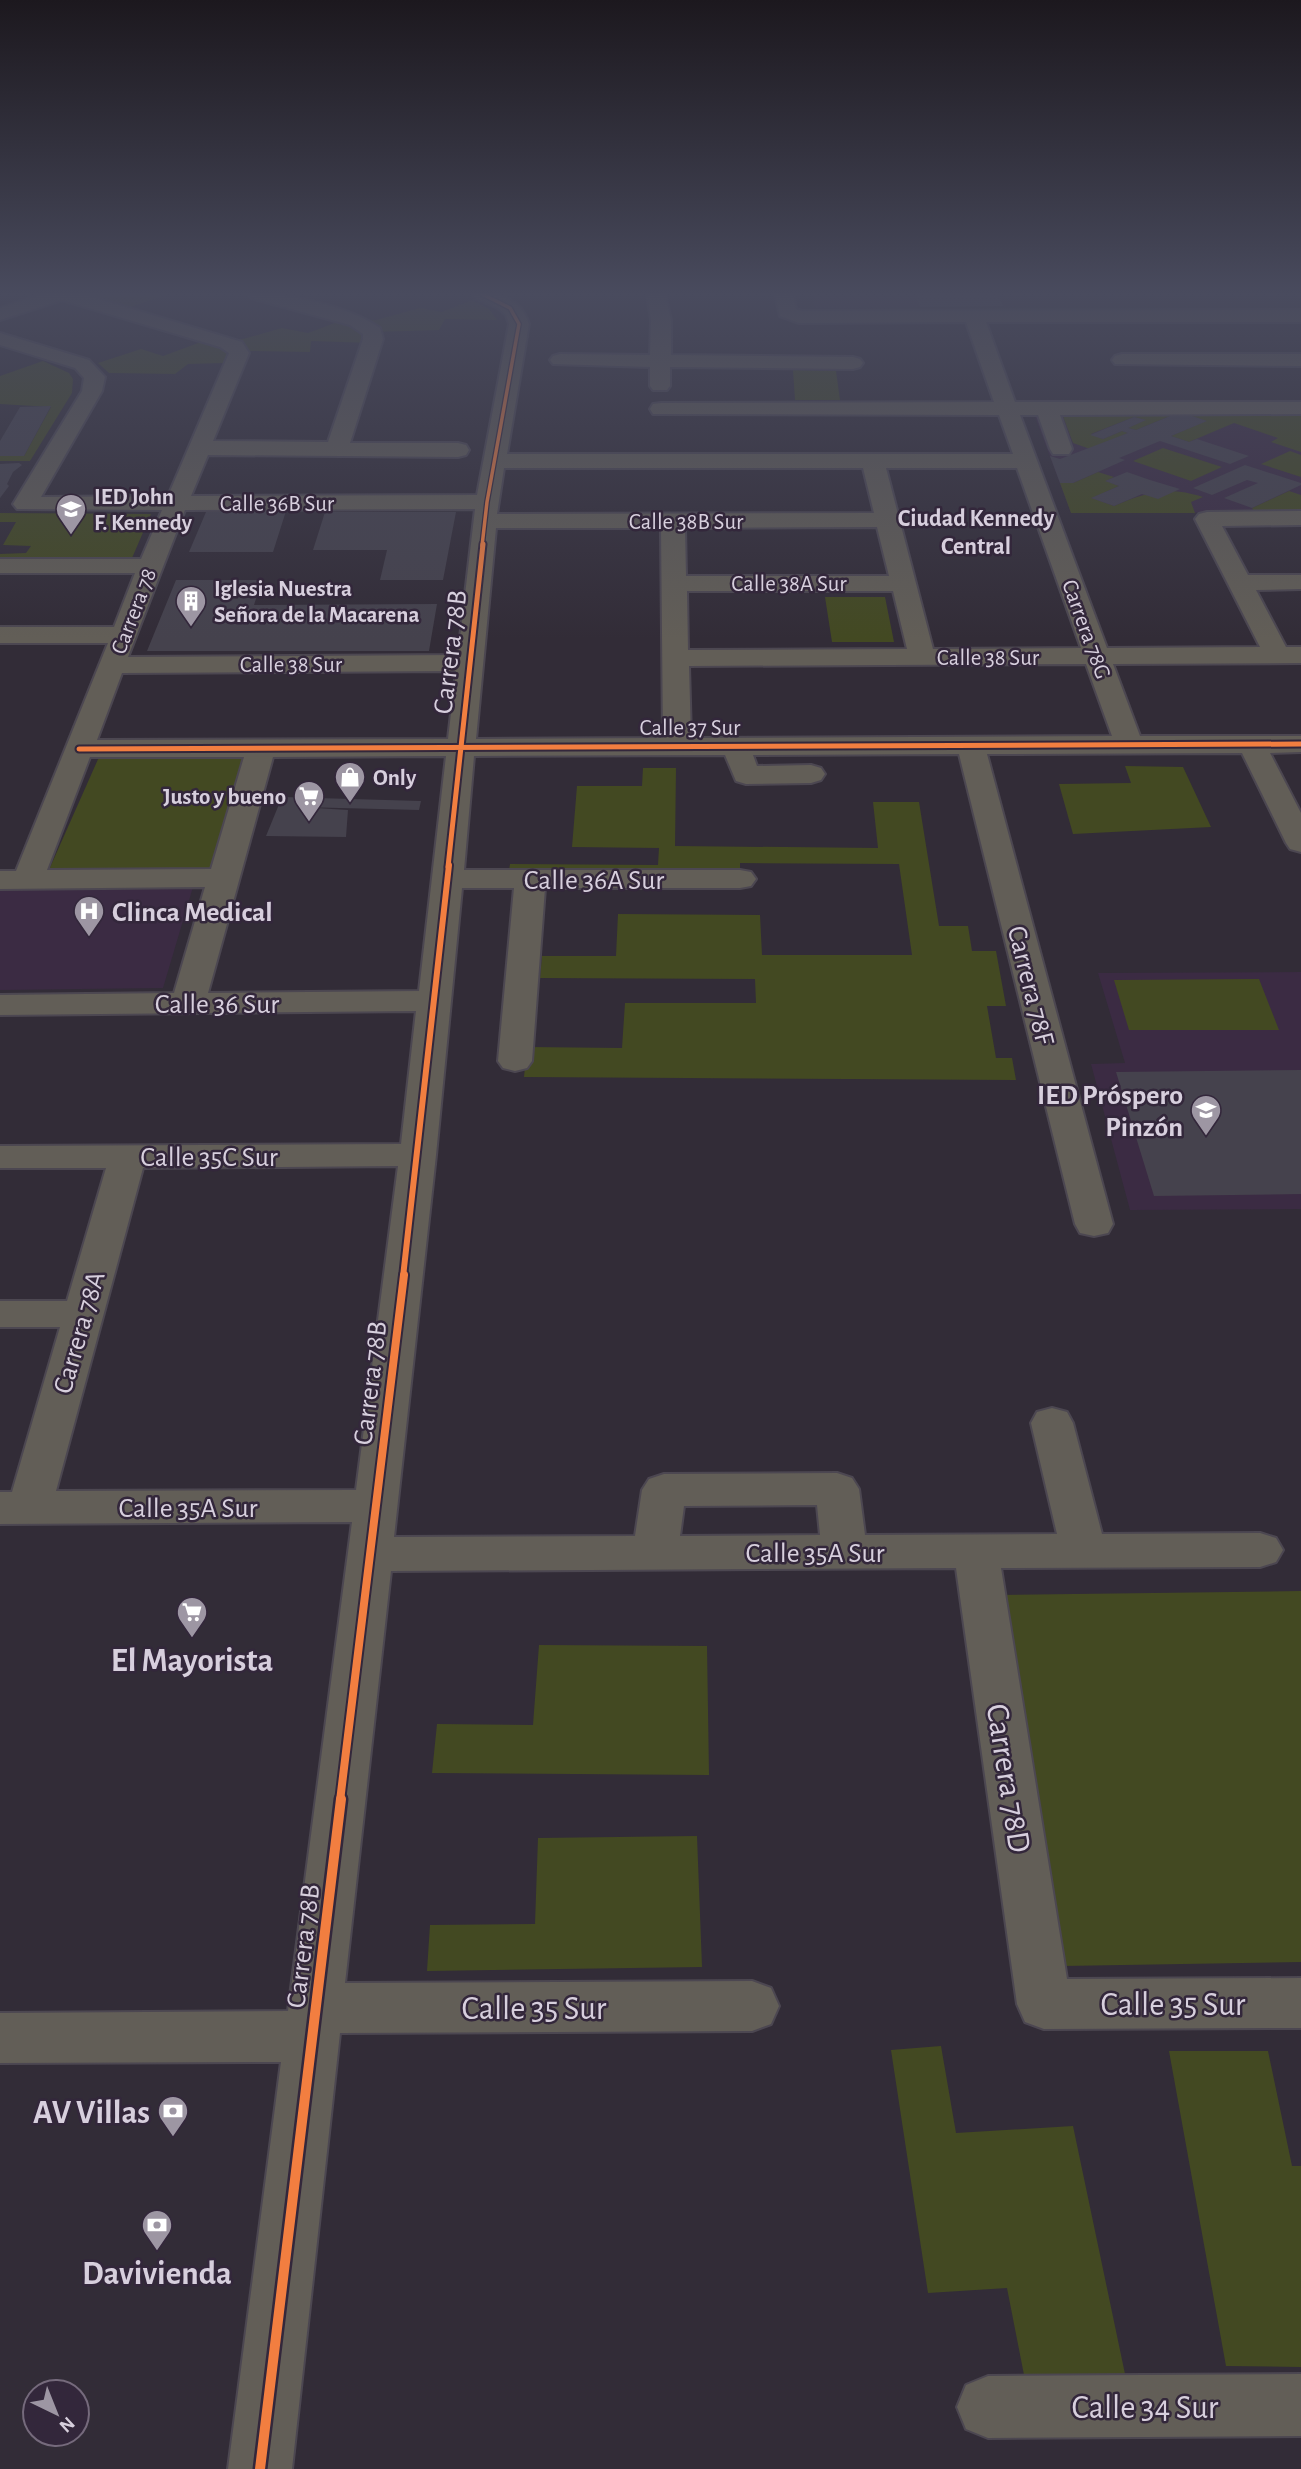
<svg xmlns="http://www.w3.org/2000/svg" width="1301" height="2469" font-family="'Alegreya Sans',sans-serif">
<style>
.built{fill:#3b2b43}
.green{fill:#434922}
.building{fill:#45424d}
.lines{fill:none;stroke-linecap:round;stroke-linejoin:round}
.minor-casing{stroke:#4c4751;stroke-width:4}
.minor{fill:#625e57;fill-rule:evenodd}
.cycleway-far4-casing{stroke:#33273b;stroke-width:6}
.cycleway-far3-casing{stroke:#33273b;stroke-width:9}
.cycleway-far2-casing{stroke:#33273b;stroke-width:10}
.cycleway-far1-casing{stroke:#33273b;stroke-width:12}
.cycleway-casing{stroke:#33273b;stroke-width:15}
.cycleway-far4{stroke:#f27e40;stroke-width:3.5}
.cycleway-far3{stroke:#f27e40;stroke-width:5}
.cycleway-far2{stroke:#f27e40;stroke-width:6}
.cycleway-far1{stroke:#f27e40;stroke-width:8}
.cycleway{stroke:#f27e40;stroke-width:10}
.labels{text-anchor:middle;stroke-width:5;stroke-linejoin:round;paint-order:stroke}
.far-poi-label{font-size:23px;font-weight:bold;fill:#d7cfdd;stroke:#33273b;text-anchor:start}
.far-street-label{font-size:23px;fill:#d7cfdd;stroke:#33273b}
.far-neighbourhood-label{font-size:24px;font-weight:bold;fill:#d7cfdd;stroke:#33273b}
.street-label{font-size:28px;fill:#d7cfdd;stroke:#33273b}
.poi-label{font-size:28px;font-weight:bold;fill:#d7cfdd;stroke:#33273b;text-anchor:start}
.near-poi-label{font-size:33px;font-weight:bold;fill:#d7cfdd;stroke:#33273b}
.near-street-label{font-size:33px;fill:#d7cfdd;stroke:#33273b}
</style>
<rect width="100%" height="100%" fill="#322c37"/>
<path class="built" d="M812,294H915L920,307L815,308Z
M1033,411H1301V512L1071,513Z
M193,887L163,988L0,990V889Z
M1301,972V1209L1130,1210L1091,1064L1125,1063L1098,973Z"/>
<path class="green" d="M83,294H169L130,307Z
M472,300L489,309L497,320L445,319L439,330L373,332L372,343L311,341L310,352L249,351L225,363L188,364L175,374L109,373L98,363L141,349L163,356L201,342L243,339L282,328L308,333L340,321L376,320L420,308L442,312Z
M43,361L69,373L73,379L72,393L30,461H0V456H24L51,407L0,404V376Z
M793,370L836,371L840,400H795Z
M1061,411H1301V452L1271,442L1278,438L1234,423L1189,442L1171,436L1206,421L1180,412L1136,430L1128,428L1145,420L1134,417L1091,434L1103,439L1122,431L1128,433L1090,449L1073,443Z
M1163,448L1222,467L1191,481L1133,461Z
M1290,451L1301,455V477L1261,464Z
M1098,472L1114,477L1106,481L1119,486L1092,498L1114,506C1147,492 1168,486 1203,497L1191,502L1195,513H1071L1060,483H1073Z
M1289,491L1301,495V512H1255L1252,508Z
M0,513L151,514L132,558H0V554L26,553L31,546L3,545L16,522H0Z
M825,597H885L894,642H832Z
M99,757L248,758L210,873L48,872Z
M1125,766L1183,767L1211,827L1073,834L1059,784L1131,783Z
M643,768H676L675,846L878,848L873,802H919L939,926H968L972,951H996L1006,1006H987L996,1058H1012L1016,1080L524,1077L527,1047L622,1048L625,1003H756L755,979L540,978L542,956H616L618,914L760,915L762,955H912L899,864L740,863V879L508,877L510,864L658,865L659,848L572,847L577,786H642Z
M1259,979L1279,1030H1129L1114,980Z
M1301,1591V1962L1063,1966L999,1595Z
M539,1645L707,1646L709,1775L432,1773L437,1724L533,1725Z
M697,1836L702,1967L427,1971L430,1925L535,1924L538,1838Z
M941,2046L956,2133L1073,2126L1125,2374L1025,2380L1007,2288L928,2293L891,2050Z
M1169,2051H1268L1292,2166H1301V2367L1226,2366Z"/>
<path class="building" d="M915,294H997L1003,306L920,307Z
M51,406L24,456H0V441L20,407Z
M1180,412L1207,421L1171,436L1189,442L1197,439L1249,456L1230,464L1160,441L1119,458L1125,460L1073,483H1060L1050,456L1060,459L1128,433L1122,431L1103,439L1090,435L1134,417L1146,420L1128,428L1136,430Z
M19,463L22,465L13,472L7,484L9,486L0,498V464Z
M1245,465L1301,483V485L1252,508L1224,498L1258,483L1247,480L1212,495L1193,488Z
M1127,472L1150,480L1180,489L1158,499L1142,494L1114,506L1091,498L1119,486L1105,481Z
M286,511L273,552H189L206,512Z
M325,512H456L443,580H380L387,550H313Z
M176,580H262L254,605L437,604L429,651H147Z
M282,797L421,801L419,810L300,807L348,810L346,837L266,836Z
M1301,1070V1194L1154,1196L1116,1072Z"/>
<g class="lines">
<g class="minor-casing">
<path id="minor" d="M43,294H82L242,342L249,353L213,441L328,442L363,339V334L350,325L251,298L249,294C289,294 347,305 380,328L383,339L350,443H458L466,445L469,450L466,455L458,457L208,455L191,496L477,495L509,324L506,315L498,308L475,298L473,294C498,294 520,296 529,324L507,454H1013L999,415L653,414L650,409L653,404L661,403L994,402L966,322L799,323L780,316L775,294H793L796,309L802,311L1301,310V322H986L1015,402H1301V414L1060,415L1072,449L1069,454H1053L1050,449L1038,415H1020L1107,648L1260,647L1195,519L1199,514L1207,512L1301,511V525L1222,526L1248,575H1301V589L1256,590L1286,647H1301V663L1113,664L1140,736H1301V752L1270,753L1301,813V852L1290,849L1286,843L1242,753L987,754L1113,1224L1108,1233L1094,1236L1080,1233L1075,1224L959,754L753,755L757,766L811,765L821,768L825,774L821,780L811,783L746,784L736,781L725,755L474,756L464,870H740L751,872L756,879L751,886L740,888H545L532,1061L527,1068L515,1071L503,1068L498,1061L514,888H462L436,1155L394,1537L635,1536L642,1490L649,1479L664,1474L837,1473L852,1478L859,1489L865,1535L1057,1534L1031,1423L1037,1412L1052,1408L1067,1412L1073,1423L1102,1534L1260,1533L1276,1538L1283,1550L1276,1562L1260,1567L1001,1568L1067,1979L1301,1978V2028L1044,2029L1025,2022L1017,2004L956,1568L391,1571L345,1983L752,1981L771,1988L779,2006L771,2024L752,2031L340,2033L292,2469H228L281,2062L0,2063V2013L288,2011L352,1522L0,1524V1492H12L60,1327H0V1301H67L106,1168H0V1146L401,1144L416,1011L0,1015V995L174,993L205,887L0,889V871H16L108,643H0V627H114L135,573H0V559H141L162,510L17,509L13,504L82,391L84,378L75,368L0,345V333L89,360L105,377L102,391L41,497L168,496L229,353L220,347L62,300L0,320V308ZM504,468H863L874,513L497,514ZM886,468H1017L1081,648L933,649ZM475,509L458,655L128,657L185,510ZM877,527L889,576H686L685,528ZM496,528H661L663,738L476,739ZM687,591H893L907,649L688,650ZM1086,664L1112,736L691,738L689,666ZM456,671L448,739L97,740L122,673ZM446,756L419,991L208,993L273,757ZM90,757H244L211,869L47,870ZM398,1166L356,1490L56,1491L143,1168ZM817,1505L820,1535L680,1536L684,1506Z
M647,294H665L671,320V355L853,357L860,359L863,363L860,367L853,369L670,367V386L667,390H653L650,386V367L553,364L550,360L553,356L560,354L650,355L651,320Z
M1122,354H1301V366L1115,364L1112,360L1115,356Z
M1301,2374V2436L988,2438L966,2429L957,2407L966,2385L988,2376Z"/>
</g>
<use href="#minor" class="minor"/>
<g class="cycleway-far4-casing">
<path id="cycleway-far4" d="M482,294L510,308L519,324L487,502L482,546"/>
</g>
<g class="cycleway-far3-casing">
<path id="cycleway-far3" d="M79,749L1301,744
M448,867L483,544"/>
</g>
<g class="cycleway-far2-casing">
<path id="cycleway-far2" d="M403,1277L449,865"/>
</g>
<g class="cycleway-far1-casing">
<path id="cycleway-far1" d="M340,1801L404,1275"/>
</g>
<g class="cycleway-casing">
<path id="cycleway" d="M260,2469L341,1799"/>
</g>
<use href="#cycleway-far4" class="cycleway-far4"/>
<use href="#cycleway-far3" class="cycleway-far3"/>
<use href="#cycleway-far2" class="cycleway-far2"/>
<use href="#cycleway-far1" class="cycleway-far1"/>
<use href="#cycleway" class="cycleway"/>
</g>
<linearGradient id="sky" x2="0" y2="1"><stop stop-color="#1c181e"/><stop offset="0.46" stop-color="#494b5e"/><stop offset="1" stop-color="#494b5e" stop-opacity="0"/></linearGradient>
<rect width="1301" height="639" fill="url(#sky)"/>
<defs>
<g id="school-pin" transform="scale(1.575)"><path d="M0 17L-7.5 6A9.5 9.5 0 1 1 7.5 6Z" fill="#9d96a3" stroke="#33273b"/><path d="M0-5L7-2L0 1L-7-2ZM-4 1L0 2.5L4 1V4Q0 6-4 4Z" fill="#fff"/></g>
<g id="building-pin" transform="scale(1.575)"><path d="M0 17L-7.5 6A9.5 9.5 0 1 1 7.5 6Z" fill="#9d96a3" stroke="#33273b"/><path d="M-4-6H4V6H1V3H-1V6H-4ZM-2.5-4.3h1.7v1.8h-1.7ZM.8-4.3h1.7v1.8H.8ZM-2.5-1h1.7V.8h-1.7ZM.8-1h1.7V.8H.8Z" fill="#fff"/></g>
<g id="shop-pin" transform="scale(1.575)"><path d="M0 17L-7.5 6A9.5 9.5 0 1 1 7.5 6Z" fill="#9d96a3" stroke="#33273b"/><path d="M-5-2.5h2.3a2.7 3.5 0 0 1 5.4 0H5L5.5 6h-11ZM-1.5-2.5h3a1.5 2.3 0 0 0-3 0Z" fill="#fff"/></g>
<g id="supermarket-pin" transform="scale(1.575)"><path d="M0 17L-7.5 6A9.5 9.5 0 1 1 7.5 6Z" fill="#9d96a3" stroke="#33273b"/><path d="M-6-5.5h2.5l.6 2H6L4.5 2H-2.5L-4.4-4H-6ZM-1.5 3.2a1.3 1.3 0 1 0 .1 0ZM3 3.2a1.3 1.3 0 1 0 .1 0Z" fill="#fff"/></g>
<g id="hospital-pin" transform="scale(1.575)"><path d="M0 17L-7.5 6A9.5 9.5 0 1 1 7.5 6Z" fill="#9d96a3" stroke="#33273b"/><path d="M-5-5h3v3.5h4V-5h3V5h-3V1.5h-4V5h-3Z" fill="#fff"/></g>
<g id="bank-pin" transform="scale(1.575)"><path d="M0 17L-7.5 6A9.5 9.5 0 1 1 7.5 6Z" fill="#9d96a3" stroke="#33273b"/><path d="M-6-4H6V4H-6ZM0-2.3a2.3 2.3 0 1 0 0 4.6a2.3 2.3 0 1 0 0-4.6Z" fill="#fff"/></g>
</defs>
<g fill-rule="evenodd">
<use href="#school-pin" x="71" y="509"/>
<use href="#building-pin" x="191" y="601"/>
<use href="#shop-pin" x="350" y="777"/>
<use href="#supermarket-pin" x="309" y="796"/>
<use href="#hospital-pin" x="89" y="911"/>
<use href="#school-pin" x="1206" y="1110"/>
<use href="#supermarket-pin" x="192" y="1612"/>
<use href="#bank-pin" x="173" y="2111"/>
<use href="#bank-pin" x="157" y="2225"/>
</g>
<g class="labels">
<g class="far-poi-label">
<text x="94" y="504">IED John<tspan x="94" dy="26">F. Kennedy</tspan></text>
<text x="214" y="596">Iglesia Nuestra<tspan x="214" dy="26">Señora de la Macarena</tspan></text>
<text x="373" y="785">Only</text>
<text x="286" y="804" text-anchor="end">Justo y bueno</text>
</g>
<g class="far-street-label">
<text x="277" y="511">Calle 36B Sur</text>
<text x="686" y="529">Calle 38B Sur</text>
<text x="789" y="591">Calle 38A Sur</text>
<text transform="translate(133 611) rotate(-69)" y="8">Carrera 78</text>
<text transform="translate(1087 629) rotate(70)" y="8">Carrera 78G</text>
<text x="988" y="665">Calle 38 Sur</text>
<text x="291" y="672">Calle 38 Sur</text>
<text x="690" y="735">Calle 37 Sur</text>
</g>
<g class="far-neighbourhood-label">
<text x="976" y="526">Ciudad Kennedy<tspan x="976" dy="28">Central</tspan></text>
</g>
<g class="street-label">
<text transform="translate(449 652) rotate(-83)" y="10">Carrera 78B</text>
<text x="594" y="889">Calle 36A Sur</text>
<text transform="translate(1032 985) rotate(76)" y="10">Carrera 78F</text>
<text x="217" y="1013">Calle 36 Sur</text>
<text x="209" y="1166">Calle 35C Sur</text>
<text transform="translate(78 1332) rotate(-74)" y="10">Carrera 78A</text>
<text transform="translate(369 1383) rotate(-83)" y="10">Carrera 78B</text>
<text x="188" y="1517">Calle 35A Sur</text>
<text x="815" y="1562">Calle 35A Sur</text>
<text transform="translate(302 1946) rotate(-83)" y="10">Carrera 78B</text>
</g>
<g class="poi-label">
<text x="112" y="921">Clinca Medical</text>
<text x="1183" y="1104" text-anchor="end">IED Próspero<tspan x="1183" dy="32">Pinzón</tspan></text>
</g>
<g class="near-poi-label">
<text x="192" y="1671">El Mayorista</text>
<text x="150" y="2123" text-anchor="end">AV Villas</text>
<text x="157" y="2284">Davivienda</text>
</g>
<g class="near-street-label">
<text transform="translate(1010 1778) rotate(81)" y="12">Carrera 78D</text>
<text x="1173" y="2015">Calle 35 Sur</text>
<text x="534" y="2019">Calle 35 Sur</text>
<text x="1145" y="2418">Calle 34 Sur</text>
</g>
</g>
<g transform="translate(56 2413) rotate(137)"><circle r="33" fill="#33273b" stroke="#756a7c" stroke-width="2"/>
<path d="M0-5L12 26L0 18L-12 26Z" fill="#9d96a3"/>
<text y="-10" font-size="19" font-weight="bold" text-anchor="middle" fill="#d7cfdd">N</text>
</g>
</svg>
